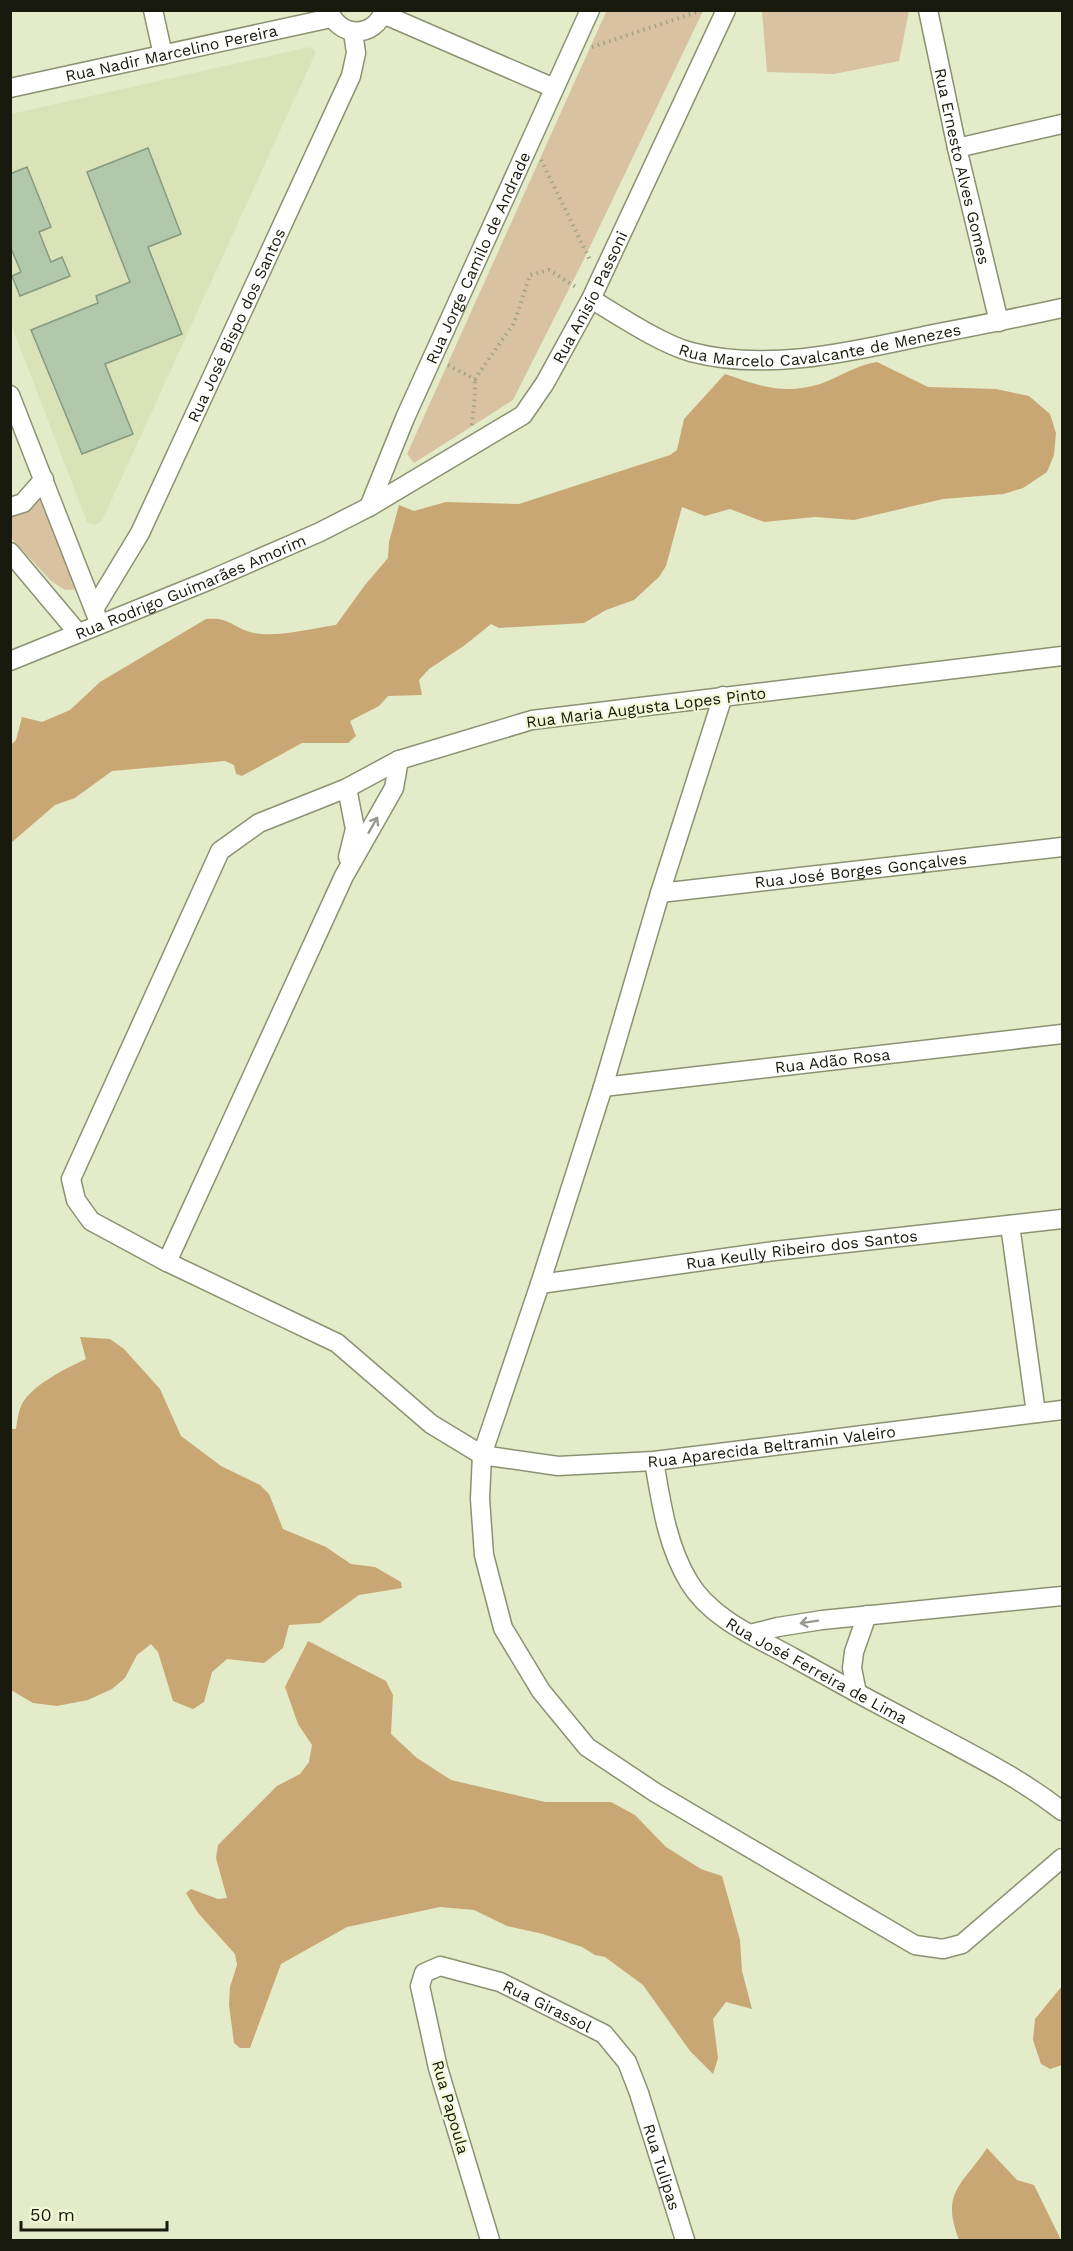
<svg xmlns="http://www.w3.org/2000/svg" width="1073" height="2251" font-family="'Work Sans',sans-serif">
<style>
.built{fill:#dae2b8}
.green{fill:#d9c2a1}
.forest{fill:#c9a775}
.building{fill:#b2c8aa;stroke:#859a7e;stroke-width:1.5}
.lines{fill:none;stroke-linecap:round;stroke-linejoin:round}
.minor-casing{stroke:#8b9271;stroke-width:21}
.path{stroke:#9ea488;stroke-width:4;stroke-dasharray:1.5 4.5;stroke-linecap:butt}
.minor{stroke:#fff;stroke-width:18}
.oneway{stroke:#979892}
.labels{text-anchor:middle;stroke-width:4.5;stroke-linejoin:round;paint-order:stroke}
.street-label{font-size:16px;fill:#181a0d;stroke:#f1f8d5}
</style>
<rect width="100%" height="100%" fill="#e4ebc8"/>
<path class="built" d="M310,47L316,52L102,521L95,525L87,522L11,324V114Z"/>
<path class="green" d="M607,10L703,11L586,255L513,400L414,463L407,454Z
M762,11V10L909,11L899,61L834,74L767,72Z
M45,497L81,589L65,590L51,581L11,538V517Z"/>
<path class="forest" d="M877,362L928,387L996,389L1029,396L1050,414L1056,433L1054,455L1047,472L1023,488L1004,494L943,499L854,520L815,517L764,522L730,509L705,516L682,507L666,566L659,577L634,600L606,610L584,623L499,628L491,624L465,645L429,669L419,680L422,695L388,696L379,706L350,721L356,736L348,743H302L242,776L236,774L234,765L225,761L112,771L75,798L55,805L11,843V745L16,740L22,717L42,722L70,710L100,682L206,619C229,617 231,626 250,632C272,639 313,628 336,625L365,585L388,558L389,542L399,505L414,511L446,502L519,504L670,455L677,450L684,419L725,374C759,386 784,395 820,384C840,377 856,365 877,362Z
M80,1337L110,1339L124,1349L160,1389L181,1436L221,1466L260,1485L269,1494L283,1529L326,1547L351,1564L375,1567L401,1582L402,1588L359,1595L320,1623L289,1625L283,1648L264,1663L227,1659L212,1672L204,1702L193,1709L173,1701L158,1652L151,1644L137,1655L125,1678L112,1689L88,1700L57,1706L33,1703L11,1690V1429H16C17,1422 18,1413 21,1406C31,1385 65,1369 86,1359Z
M308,1641L386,1681L393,1695L391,1734L417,1758L451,1780L545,1802H611L635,1815L666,1847L701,1869L722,1876L740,1940L742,1971L752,2009L726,2002L713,2019L718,2058L713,2074L690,2051L643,1985L605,1957L595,1955L582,1947L543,1934L507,1926L474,1910L440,1907L347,1927L281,1964L250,2048H240L234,2043L229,2005L230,1987L237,1965L235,1954L198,1913L186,1893L191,1889L218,1899L227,1898L216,1858L218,1845L277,1786L300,1774L309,1762L312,1745L298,1724L285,1687Z
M1062,1986V2065L1050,2069L1041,2064L1033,2040L1035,2019Z
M987,2148L1017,2180L1034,2185L1061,2240H959C940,2191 963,2185 987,2148Z"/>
<path class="building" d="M148,148L181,234L148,247L182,334L105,364L133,434L82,454L31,330L98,303L96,296L130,282L87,172Z
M27,167L51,227L39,232L51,262L62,257L70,276L20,296L12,276L21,272L10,246V174Z"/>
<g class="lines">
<g class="minor-casing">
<g id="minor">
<path d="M153,10L163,55"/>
<path d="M329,10C338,38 375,39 384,10"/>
<path id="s1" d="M928,10L957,148L999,322"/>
<path d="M383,14L554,88"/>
<path id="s2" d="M10,88L331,18"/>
<path d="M957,148L1062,124"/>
<path id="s3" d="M591,299C618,315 661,344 691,352C766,372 850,352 924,336C970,327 1017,318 1062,308"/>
<path d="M10,395L97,617"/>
<path d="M10,507L23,503L44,479"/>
<path id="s4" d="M369,507L405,418L590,10"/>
<path d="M10,552L78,633"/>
<path id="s5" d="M94,609L140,533L351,76L356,53L353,32"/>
<path id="s6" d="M1062,656L532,720L399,760L347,788L259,823L220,851L71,1179L76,1200L91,1221L167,1262L337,1343L431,1424L482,1455L558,1466L654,1461L1062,1410"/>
<path id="s7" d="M10,661L210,580L320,532L369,507L523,415L545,383L591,299L726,10"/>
<path d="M723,696L660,893L603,1087L540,1284L482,1455L480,1499L484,1555L503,1628L541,1691L587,1747L656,1793L915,1945L943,1949L962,1944L1062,1858"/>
<path d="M347,788L355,829L348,857"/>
<path id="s8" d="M660,893L1062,847"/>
<path id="s9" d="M603,1087L1062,1034"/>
<path d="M1010,1225L1036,1413"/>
<path d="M167,1262L344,876L394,788L399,760"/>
<path id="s10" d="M540,1284L774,1251L1062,1219"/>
<path id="s11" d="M654,1461C661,1502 667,1546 689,1582C711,1619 758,1638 794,1658C842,1685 890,1711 938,1736C981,1759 1024,1781 1062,1811"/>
<path d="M750,1634L778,1627L822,1620L1062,1596"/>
<path d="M857,1693L852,1668L854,1652L867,1615"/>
<path id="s12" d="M490,2240L438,2068L420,1986L424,1973L440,1966L500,1982L604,2034L627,2062L639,2093L685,2240"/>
</g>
</g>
<path class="path" d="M592,47L703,10
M541,160L590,260
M448,365L475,379L514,323L530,275L549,270L576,287
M472,425L475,394V379"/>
<use href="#minor" class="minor"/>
</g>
<defs><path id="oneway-shaft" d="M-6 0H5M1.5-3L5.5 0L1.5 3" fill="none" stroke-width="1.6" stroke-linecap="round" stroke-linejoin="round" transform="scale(1.5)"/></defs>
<g class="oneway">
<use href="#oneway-shaft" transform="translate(373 825) rotate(-60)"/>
<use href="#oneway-shaft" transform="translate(809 1622) rotate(171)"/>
</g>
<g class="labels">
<g class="street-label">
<text dy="6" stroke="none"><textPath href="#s2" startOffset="165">Rua Nadir Marcelino Pereira</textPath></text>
<text dy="6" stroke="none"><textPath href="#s1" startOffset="160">Rua Ernesto Alves Gomes</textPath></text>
<text dy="6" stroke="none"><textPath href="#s4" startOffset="272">Rua Jorge Camilo de Andrade</textPath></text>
<text dy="6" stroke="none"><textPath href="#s7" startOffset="706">Rua Anisío Passoni</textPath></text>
<text dy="6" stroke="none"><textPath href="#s5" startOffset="318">Rua José Bispo dos Santos</textPath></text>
<text dy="6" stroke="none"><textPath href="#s3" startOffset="244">Rua Marcelo Cavalcante de Menezes</textPath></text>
<text dy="6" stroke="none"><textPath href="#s7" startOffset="195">Rua Rodrigo Guimarães Amorim</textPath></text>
<text transform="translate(646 707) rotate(-7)" y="6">Rua Maria Augusta Lopes Pinto</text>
<text dy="6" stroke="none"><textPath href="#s8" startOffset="202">Rua José Borges Gonçalves</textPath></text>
<text dy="6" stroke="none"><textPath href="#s9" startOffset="231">Rua Adão Rosa</textPath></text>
<text dy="6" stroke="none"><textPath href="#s10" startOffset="264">Rua Keully Ribeiro dos Santos</textPath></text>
<text dy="6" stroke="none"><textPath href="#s6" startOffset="2032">Rua Aparecida Beltramin Valeiro</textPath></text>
<text dy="6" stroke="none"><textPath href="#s11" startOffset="284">Rua José Ferreira de Lima</textPath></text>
<text dy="6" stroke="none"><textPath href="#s12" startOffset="410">Rua Girassol</textPath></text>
<text transform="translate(451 2107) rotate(74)" y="6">Rua Papoula</text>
<text dy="6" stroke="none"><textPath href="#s12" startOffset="620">Rua Tulipas</textPath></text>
</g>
</g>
<rect width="1073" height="2251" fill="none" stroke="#181a0d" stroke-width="24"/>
<path d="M21 2221v9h146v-9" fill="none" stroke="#181a0d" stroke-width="3"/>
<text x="30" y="2221" font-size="18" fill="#181a0d" stroke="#f1f8d5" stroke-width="4.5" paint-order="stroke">50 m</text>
</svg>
